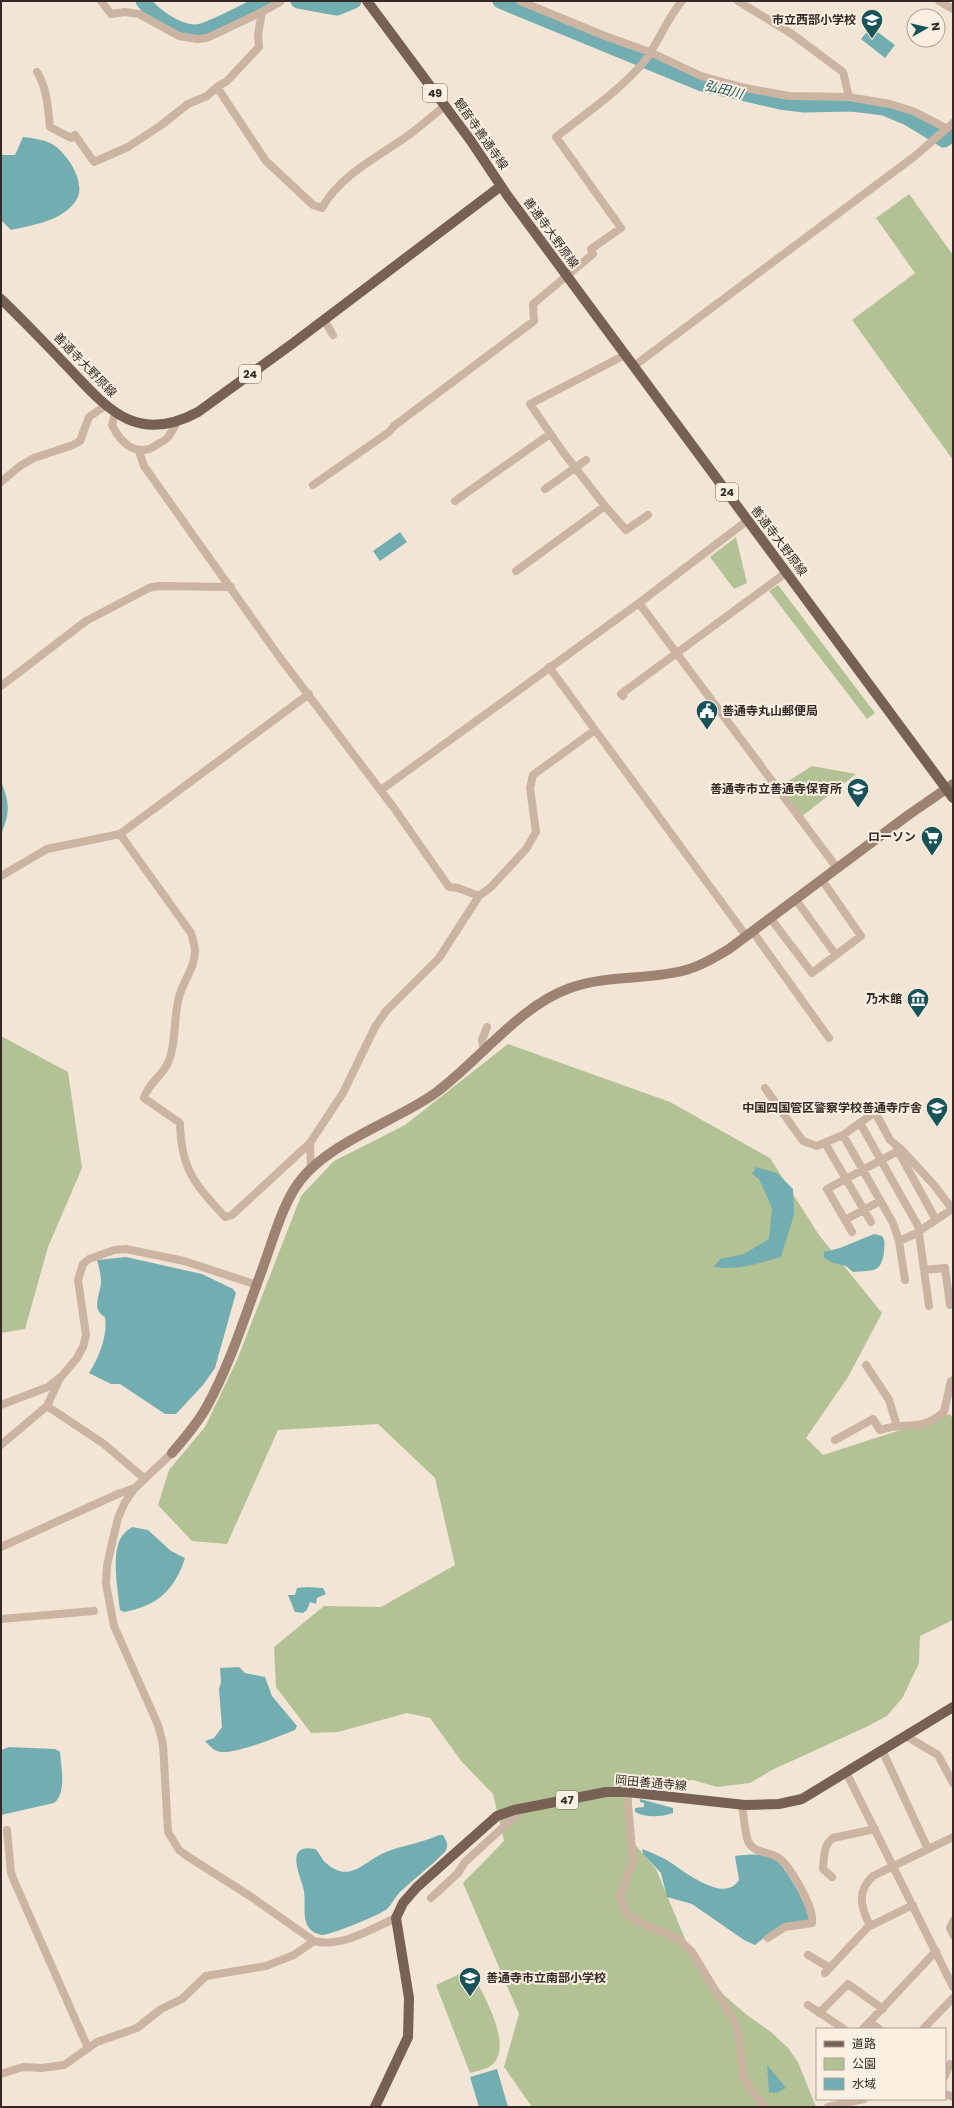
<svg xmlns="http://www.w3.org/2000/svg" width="954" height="2108" font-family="Poppins,'Noto Sans JP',sans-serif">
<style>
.green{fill:#b2c295}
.water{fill:#72aeb1}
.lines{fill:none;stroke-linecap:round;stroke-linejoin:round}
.river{stroke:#72aeb1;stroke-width:15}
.street{stroke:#cbb4a1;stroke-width:8}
.secondary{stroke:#9e8272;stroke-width:10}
.primary{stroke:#776054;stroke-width:10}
.labels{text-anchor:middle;stroke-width:4;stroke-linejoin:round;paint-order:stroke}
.shield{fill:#faefe1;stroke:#6f645d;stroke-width:1}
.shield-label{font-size:11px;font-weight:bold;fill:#342924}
.poi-label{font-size:12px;font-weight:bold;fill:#342924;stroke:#faefe1;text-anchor:end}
.street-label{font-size:12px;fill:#342924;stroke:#faefe1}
.water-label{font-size:13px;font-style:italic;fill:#175358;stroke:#faefe1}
</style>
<rect width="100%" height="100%" fill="#f2e5d5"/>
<path class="green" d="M909,194L953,255V460L852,320L915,273L876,218Z
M736,537L747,583L734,589L710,557Z
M778,585L875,713L867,719L769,591Z
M812,766L856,774L801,817L779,787Z
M1,1036L68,1072L82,1168L48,1247L25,1329L1,1333Z
M508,1044L670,1102L770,1158L819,1235L882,1313L848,1377L806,1438L823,1455L950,1414L953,1419V1620L920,1636L919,1663L903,1697L887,1716L866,1727L772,1770L750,1783L717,1787L693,1780L626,1789L632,1841L656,1869L690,1951L703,1974L726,1997L747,2015L771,2032L788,2048L798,2062L816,2107H532L504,2067L519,2014L463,1883L504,1841L493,1794L462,1762L430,1718L407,1713L338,1732L311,1733L276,1687L274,1647L324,1606L381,1607L455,1565L435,1478L378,1424L278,1430L227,1544L192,1541L158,1505L169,1470L205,1427L237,1360L301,1196L334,1161L405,1125Z
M470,1969C480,1989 514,2043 493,2064C488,2069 477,2071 470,2073L436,1985Z"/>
<path class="water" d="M871,27L895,45L885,58L861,39Z
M23,137C32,138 48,140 55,146C69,156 88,186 75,202C61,221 33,225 11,230L1,220V155H15Z
M400,532L407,542L380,561L373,551Z
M1,781C10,805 10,811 1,835Z
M756,1167L777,1173L793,1189L794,1215L781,1257C759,1263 737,1271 714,1267L720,1259L744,1254L769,1239L772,1208L759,1179L752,1174Z
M874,1234L882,1236C886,1241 884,1246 884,1252C881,1274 872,1270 853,1272L846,1266L833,1263L824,1258V1252L840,1248Z
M126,1257L202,1274L233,1289L236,1293L215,1368L203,1385L176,1414H165L120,1384H111L89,1373C99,1357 108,1335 105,1317C90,1309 101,1293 101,1282C101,1275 99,1267 97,1260Z
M132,1527L148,1530L171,1551L185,1558C175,1590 157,1606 124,1612L120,1610C118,1591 110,1550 123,1535C125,1532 129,1529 132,1527Z
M307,1587L323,1588L326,1594L317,1598L316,1604L310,1602L307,1610L303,1613L295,1612L288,1595H295L297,1588Z
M239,1667L245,1673L265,1677L272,1696L297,1726L295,1730C280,1736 230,1757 217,1751C212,1749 209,1745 205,1741L214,1738L222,1727L219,1689L221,1682L220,1668Z
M9,1747L55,1749L60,1752C61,1768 67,1792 54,1803L1,1815V1750Z
M640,1799L673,1808V1813C662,1817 646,1818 635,1812V1808L644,1807V1803L640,1802Z
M439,1835H443C447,1842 449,1845 445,1852C431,1866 415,1878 400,1892C395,1897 392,1904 387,1909C380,1915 331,1935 322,1935C317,1934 312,1932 309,1928C301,1917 307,1900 303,1887C298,1870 286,1844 315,1849C320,1853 321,1859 326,1863C350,1885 365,1860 386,1852C403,1845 422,1843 439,1835Z
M642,1849C650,1852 657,1855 665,1859C682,1869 723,1905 739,1880L735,1856C771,1852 777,1855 795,1886C801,1897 807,1907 810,1920L775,1929L755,1945L744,1940L692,1904L667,1897L661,1873L643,1854Z
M767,2065L786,2088L776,2093L769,2092Z
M497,2069L508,2107H479L470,2077Z"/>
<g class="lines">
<path class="river" d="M143,1C153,15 177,32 195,32C209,32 250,8 266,1
M298,1L337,8L354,1
M500,1L702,84L780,102L804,105L852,104L884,108L908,118L944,140L953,134"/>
<path class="street" d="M101,1L111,14L125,12L139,14L179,36L197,39L207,38L262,12
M520,1L605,36L650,52L701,76L745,88L789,96L849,97L890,104L913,111L946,128
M738,1L792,34L843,72L849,97
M939,1L953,9
M37,72C47,88 48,108 50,127L71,138L75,135L94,162L128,147L160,126L188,104L207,96L217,87L227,81L259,47L258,35L262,12L280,2
M217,87L266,161L313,205L322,208C340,175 379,156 409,135C421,126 433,115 445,106
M324,320L333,335
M634,366L915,156L953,123
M115,414L112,425C121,444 138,459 158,444C162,442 169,438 170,434C173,430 175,425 178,421
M139,451L144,466L278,655L394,808L449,887L458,888L479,896
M1,482L20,466L34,458L73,445L80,441L89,417L105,406
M313,485L389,432L394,426L534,321L533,304L593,254L591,249L621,228L556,137C584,115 619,91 643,63C658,44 666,20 682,1
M545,489L586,460
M455,501L550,434
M605,506L563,452L530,404L625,355
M516,571L605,506L626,530L648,515
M639,603L837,868
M549,667L747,937
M1,686L86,621L149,588L158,586L231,587
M623,696L621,694L787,572
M381,790L639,603L748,520
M120,834L191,933C192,938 195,945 195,951C195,966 186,977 181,991C172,1013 178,1040 168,1063C162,1076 147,1085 144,1098L180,1123C181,1170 195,1184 225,1217L232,1215L310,1143L343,1093L375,1027L386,1011L439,958L479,896L491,887L526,849L536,832L530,788L533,775L595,730
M1,876L47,849L120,834L309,694
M796,900L836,955
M771,919L812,973L861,936L822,880
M753,932L829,1038
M484,1050L482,1040L487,1027
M765,1088L803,1141L817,1146L843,1135L875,1112L890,1140L901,1149L934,1185L953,1210
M860,1123L918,1226L929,1306
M843,1135L893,1223L899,1241L905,1280
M310,1143L311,1170
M825,1143L871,1222
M897,1149L936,1220
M845,1220L880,1201
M852,1232L827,1189L898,1151
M899,1241L915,1234L952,1209
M924,1270L945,1268L950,1305
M866,1365L889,1400L897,1426
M1,1405L48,1387L61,1377L77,1358L83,1347L86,1335L78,1280L83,1264L89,1259L114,1250L126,1249L184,1261L257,1285
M47,1406L104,1444L145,1479
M835,1440L873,1419L880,1430C907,1421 918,1433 944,1412L951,1381L953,1380
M1,1445L47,1406L59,1380
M172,1453L135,1488L125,1502L118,1518L112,1543L107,1566L106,1584L114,1626L158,1725L163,1744L168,1832L179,1850L187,1856L250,1896L314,1941C342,1948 371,1929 396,1918
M1,1547L120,1493L135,1488
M1,1619L94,1611
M906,1736L938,1755L953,1783
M882,1750L928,1849
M846,1772L953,1987
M627,1792L633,1861L620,1895L625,1911L631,1917L639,1922L678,1939L692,1952L736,2024L740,2041L743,2076L754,2094L765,2107
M742,1804C744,1816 744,1830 748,1841C753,1853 768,1851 777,1857C790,1864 815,1910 812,1923L785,1927L768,1938
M7,1830L11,1873L15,1883L88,2048
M832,1877L823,1869C824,1858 823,1845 833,1838L875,1829
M431,1898L458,1873L465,1862L524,1808
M953,1921L950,1928L953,1935
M870,1926C861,1907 856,1892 873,1876L953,1837
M808,1955L830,1968
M825,1973L868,1927L913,1905
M808,2005L844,2029
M819,2013L848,1984L883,2009
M870,2022L879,2029
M863,2029L936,1951
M923,2029L953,1998
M1,2074L23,2067L42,2068L64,2065L97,2042L137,2028L161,2009L182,1999L206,1976L266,1966L294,1955L314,1941
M945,2076L950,2064
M945,2094L953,2097
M828,2107L864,2099"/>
<path class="secondary" d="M172,1453C184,1439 197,1424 206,1408C230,1365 245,1316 262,1270C272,1243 280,1212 295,1188C322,1144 393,1123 434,1094C478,1062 519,1006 570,988C606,975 645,980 682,971C699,967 714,958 729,949L907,816L953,784"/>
<path class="primary" d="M367,1L471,141L507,195L567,276L953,798
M1,299C23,320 44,342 65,364C106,407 135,446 198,412L292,344L501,186
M375,2107L408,2037L409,1998L396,1918L403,1903L417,1887L497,1816L514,1810L606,1792H627L745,1805L779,1804L802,1799L953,1707"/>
</g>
<defs>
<g id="school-pin" transform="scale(1.15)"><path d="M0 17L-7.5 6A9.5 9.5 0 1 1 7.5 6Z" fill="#175358" stroke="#faefe1"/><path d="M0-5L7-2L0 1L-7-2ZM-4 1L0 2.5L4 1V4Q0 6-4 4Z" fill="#fff"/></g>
<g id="civic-pin" transform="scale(1.15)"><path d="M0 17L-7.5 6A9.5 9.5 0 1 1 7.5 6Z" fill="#175358" stroke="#faefe1"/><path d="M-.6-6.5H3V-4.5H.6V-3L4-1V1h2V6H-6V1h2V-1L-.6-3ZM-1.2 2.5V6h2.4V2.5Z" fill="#fff"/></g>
<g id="supermarket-pin" transform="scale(1.15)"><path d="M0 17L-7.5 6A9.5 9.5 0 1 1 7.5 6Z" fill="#175358" stroke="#faefe1"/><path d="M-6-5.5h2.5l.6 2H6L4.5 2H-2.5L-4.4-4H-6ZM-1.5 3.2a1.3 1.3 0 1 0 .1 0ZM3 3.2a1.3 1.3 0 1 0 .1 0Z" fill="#fff"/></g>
<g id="museum-pin" transform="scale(1.15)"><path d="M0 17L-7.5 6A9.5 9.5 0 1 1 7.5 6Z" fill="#175358" stroke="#faefe1"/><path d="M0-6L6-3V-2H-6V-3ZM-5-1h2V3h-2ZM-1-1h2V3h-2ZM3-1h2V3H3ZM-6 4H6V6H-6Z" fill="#fff"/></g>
</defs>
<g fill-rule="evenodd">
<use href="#school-pin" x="872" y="20"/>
<use href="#civic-pin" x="707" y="711"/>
<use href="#school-pin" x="858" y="789"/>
<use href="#supermarket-pin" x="932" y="837"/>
<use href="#museum-pin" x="918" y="999"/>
<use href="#school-pin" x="937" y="1108"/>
<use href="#school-pin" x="470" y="1978"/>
</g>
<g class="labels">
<g class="shield">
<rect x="423" y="84" width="24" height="18" rx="3"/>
<rect x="239" y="365" width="22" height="18" rx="3"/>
<rect x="716" y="483" width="22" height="18" rx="3"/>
<rect x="556" y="1791" width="22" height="18" rx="3"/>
</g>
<g class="shield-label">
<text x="435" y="97">49</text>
<text x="250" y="378">24</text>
<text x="727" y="496">24</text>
<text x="567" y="1804">47</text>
</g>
<g class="poi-label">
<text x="856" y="24">市立西部小学校</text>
<text x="722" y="715" text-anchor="start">善通寺丸山郵便局</text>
<text x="842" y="793">善通寺市立善通寺保育所</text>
<text x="916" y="841">ローソン</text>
<text x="902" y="1003">乃木館</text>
<text x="922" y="1112">中国四国管区警察学校善通寺庁舎</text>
<text x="486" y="1982" text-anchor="start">善通寺市立南部小学校</text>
</g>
<g class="street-label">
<text transform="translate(481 134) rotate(55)" y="4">観音寺善通寺線</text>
<text transform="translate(551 233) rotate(54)" y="4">善通寺大野原線</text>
<text transform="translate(85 365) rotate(46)" y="4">善通寺大野原線</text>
<text transform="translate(779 541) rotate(53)" y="4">善通寺大野原線</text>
<text transform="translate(651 1783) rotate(5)" y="4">岡田善通寺線</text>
</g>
<g class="water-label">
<text transform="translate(724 89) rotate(14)" y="5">弘田川</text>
</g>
</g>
<rect width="954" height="2108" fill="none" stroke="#342924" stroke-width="4"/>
<rect x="816" y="2028" width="130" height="72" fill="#faefe1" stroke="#aba095"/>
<rect x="824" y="2041" width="20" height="6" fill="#776054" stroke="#aba095"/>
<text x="852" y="2048" font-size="12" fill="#342924">道路</text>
<rect x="824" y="2058" width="20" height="12" fill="#b2c295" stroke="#aba095"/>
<text x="852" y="2068" font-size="12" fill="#342924">公園</text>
<rect x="824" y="2078" width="20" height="12" fill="#72aeb1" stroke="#aba095"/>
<text x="852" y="2088" font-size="12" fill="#342924">水域</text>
<g transform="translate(926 28) rotate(82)"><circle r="19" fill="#faefe1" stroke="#aba095"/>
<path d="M0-3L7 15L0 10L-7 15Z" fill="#175358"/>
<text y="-6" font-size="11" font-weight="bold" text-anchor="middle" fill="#342924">N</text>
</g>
</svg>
